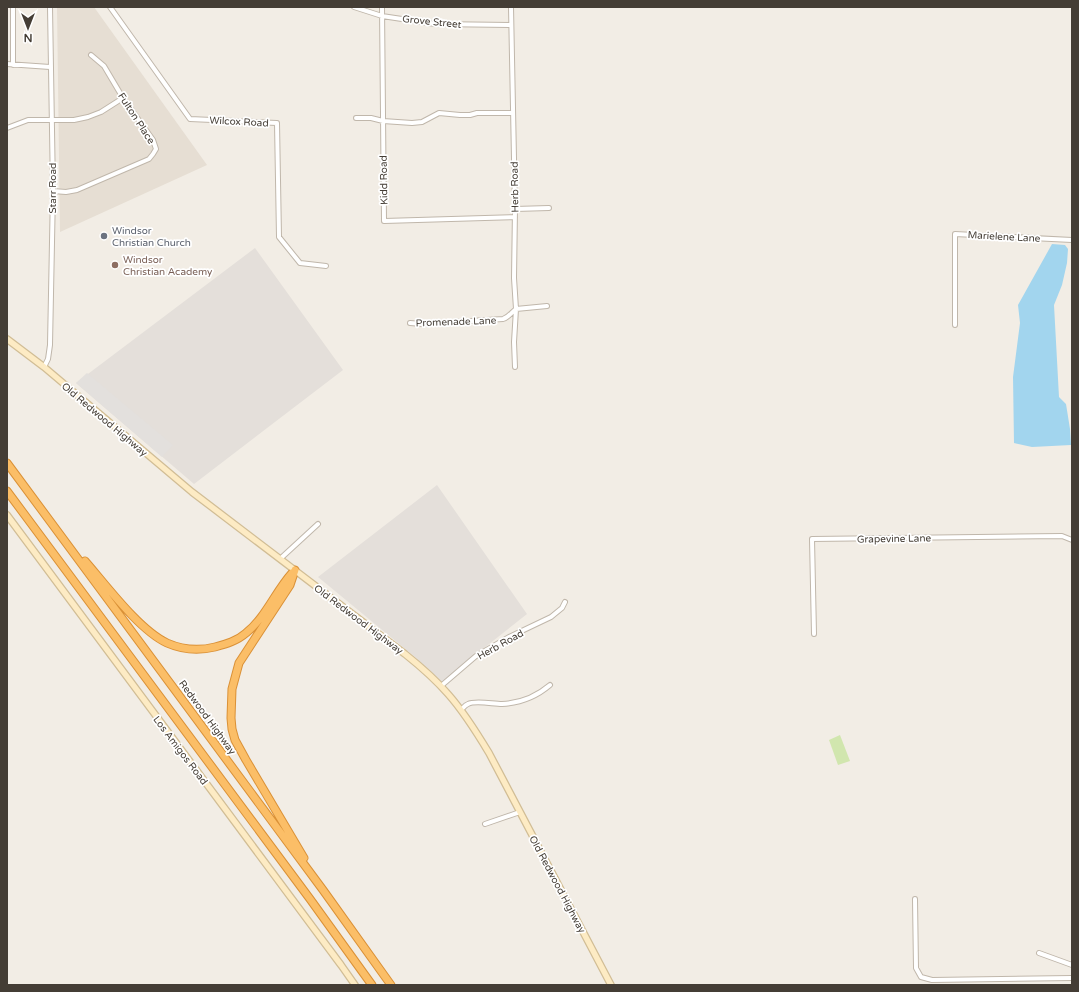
<svg xmlns="http://www.w3.org/2000/svg" width="1079" height="992" font-family="'Varela Round',sans-serif">
<style>
.residential{fill:#e6ded3}
.industrial{fill:#e4dfda}
.green{fill:#d1e6ae}
.parking{fill:#e3e0dd}
.water{fill:#a2d5ee}
.lines{fill:none;stroke-linecap:round;stroke-linejoin:round}
.street-casing{stroke:#c0b7ab;stroke-width:6}
.secondary-casing{stroke:#d1bd95;stroke-width:8}
.highway-casing{stroke:#da9137;stroke-width:9}
.street{stroke:#fff;stroke-width:4}
.secondary{stroke:#fdebc4;stroke-width:5.5}
.highway{stroke:#fbbe67;stroke-width:7}
.worship-dot{fill:#6b7280;stroke:#fff;stroke-width:1.5}
.education-dot{fill:#8d6e63;stroke:#fff;stroke-width:1.5}
.labels{text-anchor:middle;stroke-width:3.5;stroke-linejoin:round;paint-order:stroke}
.street-label{font-size:10px;fill:#443d35;stroke:#fff}
.worship-label{font-size:10px;fill:#5b616d;stroke:#fff;text-anchor:start}
.education-label{font-size:10px;fill:#785e54;stroke:#fff;text-anchor:start}
</style>
<rect width="100%" height="100%" fill="#f2ede5"/>
<path class="residential" d="M57,7H94L207,165L60,232Z"/>
<path class="industrial" d="M255,248L343,370L194,484L76,383Z
M437,485L527,614L441,682L415,657L318,577Z"/>
<path class="green" d="M840,735L850,761L838,765L829,740Z"/>
<path class="parking" d="M87,373L173,445L162,457L76,383Z"/>
<path class="water" d="M1052,244L1065,245L1068,249L1067,263L1062,285L1054,305L1059,397L1066,404L1070,429L1071,445L1032,447L1014,443L1013,377L1020,323L1018,305Z"/>
<g class="lines">
<g class="street-casing">
<path id="street" d="M13,7V65
M110,7L190,119L277,123L279,237L300,263L326,266
M354,7L382,16L435,24L511,25
M382,7L384,221L515,217
M511,7L515,209L514,278L516,309L514,342L515,367
M7,64L50,67
M356,118H371L383,121L412,123L422,122L439,113L460,115H470L477,113H513
M7,128L28,120H74L88,117L101,112L123,98
M53,191L66,192L77,190L149,159L153,154L156,149L153,140L123,98L104,66L91,55
M515,209L549,208
M410,323L422,324L503,319C509,317 511,313 516,309L547,306
M955,325V234L1072,240
M44,367L48,359L50,345L53,191L50,7
M280,559L318,524
M814,634L812,539L1062,536L1072,540
M441,686L476,656L509,637L551,617L562,608L565,602
M461,710C463,708 465,705 468,704C475,700 493,704 502,704C521,703 536,697 550,685
M485,824L520,812
M915,899L916,968L921,977L932,980L1072,978
M1039,953L1072,965"/>
</g>
<g class="secondary-casing">
<path id="secondary" d="M7,339L44,367L192,492L405,654C420,666 435,679 448,694C464,712 477,733 489,753L611,985
M7,515L341,965L355,985"/>
</g>
<g class="highway-casing">
<path id="highway" d="M7,463L323,890L391,985
M7,491L310,899L372,985
M85,561C106,585 139,630 167,643C183,650 199,651 215,647C226,644 237,641 246,633C266,617 275,592 292,573
M295,570L290,585L239,663L232,689L231,718L232,729L235,740L246,760L304,858"/>
</g>
<use href="#street" class="street"/>
<use href="#secondary" class="secondary"/>
<use href="#highway" class="highway"/>
</g>
<circle class="worship-dot" cx="104" cy="236" r="4"/>
<circle class="education-dot" cx="115" cy="265" r="4"/>
<g class="labels">
<g class="street-label">
<text transform="translate(432 21) rotate(6)" y="4">Grove Street</text>
<text transform="translate(137 118) rotate(57)" y="4">Fulton Place</text>
<text transform="translate(239 121) rotate(3)" y="4">Wilcox Road</text>
<text transform="translate(383 180) rotate(-91)" y="4">Kidd Road</text>
<text transform="translate(514 187) rotate(-91)" y="4">Herb Road</text>
<text transform="translate(52 188) rotate(-90)" y="4">Starr Road</text>
<text transform="translate(1004 236) rotate(3)" y="4">Marielene Lane</text>
<text transform="translate(456 321) rotate(-2)" y="4">Promenade Lane</text>
<text transform="translate(105 419) rotate(40)" y="4">Old Redwood Highway</text>
<text transform="translate(894 538) rotate(-1)" y="4">Grapevine Lane</text>
<text transform="translate(359 619) rotate(37)" y="4">Old Redwood Highway</text>
<text transform="translate(500 644) rotate(-29)" y="4">Herb Road</text>
<text transform="translate(208 717) rotate(54)" y="4">Redwood Highway</text>
<text transform="translate(181 750) rotate(53)" y="4">Los Amigos Road</text>
<text transform="translate(558 884) rotate(62)" y="4">Old Redwood Highway</text>
</g>
<g class="worship-label">
<text x="112" y="234">Windsor<tspan x="112" dy="12">Christian Church</tspan></text>
</g>
<g class="education-label">
<text x="123" y="263">Windsor<tspan x="123" dy="12">Christian Academy</tspan></text>
</g>
</g>
<rect width="1079" height="992" fill="none" stroke="#443d35" stroke-width="16"/>
<g transform="translate(28 28) rotate(180)" stroke="#ffffff" stroke-width="3" paint-order="stroke">
<path d="M0-3L7 15L0 10L-7 15Z" fill="#443d35"/>
<text y="-6" font-size="11" font-weight="bold" text-anchor="middle" fill="#443d35">N</text>
</g>
</svg>
